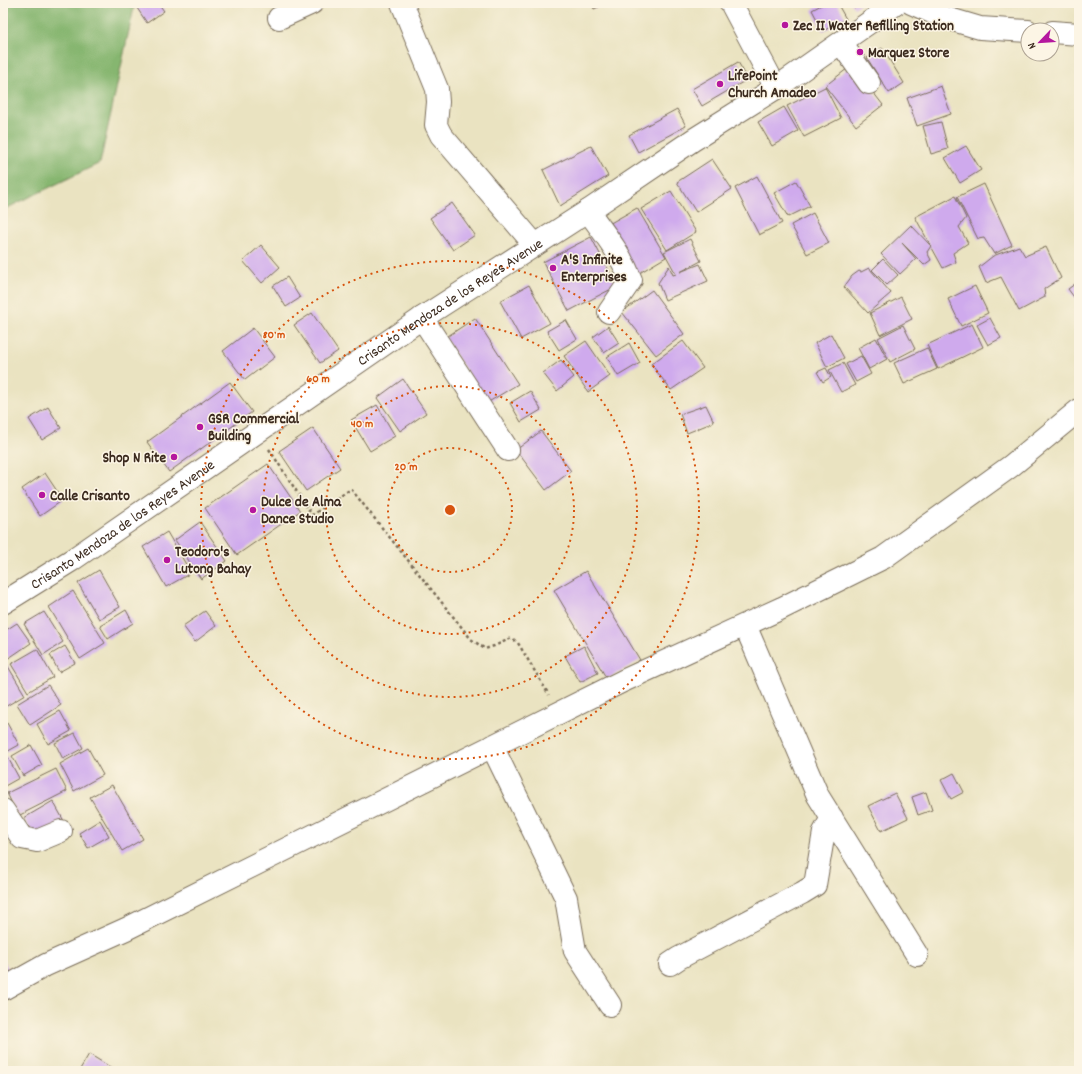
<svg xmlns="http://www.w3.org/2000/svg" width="1082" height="1074" font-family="Dekko,sans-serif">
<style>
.forest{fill:#86b66f;stroke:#607046}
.building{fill:#cfaaed}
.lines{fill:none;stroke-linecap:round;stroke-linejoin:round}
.minor-casing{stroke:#786b57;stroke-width:24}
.major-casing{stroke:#786b57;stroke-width:24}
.path{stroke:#786b57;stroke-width:2.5;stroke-dasharray:3 3;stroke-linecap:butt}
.minor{stroke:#fff;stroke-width:22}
.major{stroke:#fff;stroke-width:22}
.ring{fill:none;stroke:#d7540e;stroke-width:2;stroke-dasharray:2 4}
.poi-dot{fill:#b5179e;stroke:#fcf5e5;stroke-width:1.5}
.labels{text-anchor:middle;stroke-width:3;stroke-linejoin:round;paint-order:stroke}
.poi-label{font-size:15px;font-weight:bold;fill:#3b2a1e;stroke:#fcf5e5;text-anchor:start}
.street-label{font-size:15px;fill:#3b2a1e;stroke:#fcf5e5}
.centre{fill:#d7540e;stroke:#fcf5e5;stroke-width:2}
.ring-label{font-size:12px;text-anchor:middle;font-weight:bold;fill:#d7540e;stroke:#fcf5e5;stroke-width:3;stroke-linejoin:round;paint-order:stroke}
</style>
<rect width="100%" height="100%" fill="#fcf5e5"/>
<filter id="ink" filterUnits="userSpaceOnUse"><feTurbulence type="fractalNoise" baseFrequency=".025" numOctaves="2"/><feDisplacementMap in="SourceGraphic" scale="8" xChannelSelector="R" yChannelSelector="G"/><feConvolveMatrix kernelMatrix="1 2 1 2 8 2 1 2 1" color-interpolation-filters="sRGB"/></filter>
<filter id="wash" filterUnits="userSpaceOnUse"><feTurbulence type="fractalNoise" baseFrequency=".012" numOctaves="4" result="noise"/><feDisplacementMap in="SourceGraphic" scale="16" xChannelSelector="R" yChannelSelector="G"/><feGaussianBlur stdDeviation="0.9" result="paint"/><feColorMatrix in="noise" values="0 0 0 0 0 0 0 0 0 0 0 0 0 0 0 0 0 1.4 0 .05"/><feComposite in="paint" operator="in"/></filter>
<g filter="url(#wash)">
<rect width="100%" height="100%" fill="#eae3c1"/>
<path class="forest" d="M3,3H135L100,163L3,210Z"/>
<g id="blocks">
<path class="building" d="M143,3H158L164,11L147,23L137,8Z
M591,3H607L594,9Z
M825,3H837L846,19L823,31L812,10Z
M851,3H862L854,8Z
M882,48L904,83L889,93L867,58Z
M738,62L748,79L702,106L692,89Z
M852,65L883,105L856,126L825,86Z
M941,86L951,114L917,126L907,98Z
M825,87L841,118L804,137L787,106Z
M784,107L798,131L772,146L758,122Z
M677,109L686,126L638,152L629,135Z
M941,122L948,149L931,154L923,126Z
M591,146L608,176L560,206L543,170Z
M966,146L981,170L960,183L945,158Z
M712,159L732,189L696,212L677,182Z
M757,176L782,223L759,235L735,188Z
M796,181L810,206L788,217L774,193Z
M984,184L1012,245L994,254L984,238L978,239L957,197Z
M671,191L696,232L667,250L641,209Z
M955,196L966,218L959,227L968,243L953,253L956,262L943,268L915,217Z
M452,203L475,235L453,250L430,218Z
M637,208L666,257L636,275L607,225Z
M813,213L829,243L807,254L791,225Z
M911,225L931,246L927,252L931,260L924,265L902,243L916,259L900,274L881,254Z
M591,237L617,286L569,311L543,262Z
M690,239L701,261L680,272L700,264L708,281L665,300L658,283L669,266L673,275L676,274L664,252Z
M261,245L280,267L262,283L243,261Z
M1019,246L1025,256L1046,247L1061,278L1044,289L1045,297L1019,311L1001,277L986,283L979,267L993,256Z
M883,259L898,275L887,285L872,270Z
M869,268L891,293L868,313L844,287L852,276L859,271L861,272Z
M287,277L300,298L286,307L273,286Z
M1079,281V304L1068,289Z
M529,285L550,323L521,339L500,301Z
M975,286L988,313L961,326L948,299Z
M652,290L684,334L656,355L622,312Z
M901,297L912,319L880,335L870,313Z
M312,313L338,351L320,363L294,325Z
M475,318L518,384L487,403L445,338Z
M990,318L1001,338L988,345L977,325Z
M566,320L577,339L559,350L547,331Z
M972,324L983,347L938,369L927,345Z
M903,325L915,349L890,362L878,338Z
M608,326L619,343L604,353L593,337Z
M253,328L275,357L245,380L223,351Z
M831,334L844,358L827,367L815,343Z
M876,338L887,359L869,369L858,348Z
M586,341L610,376L588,392L564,356Z
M683,341L703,368L671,390L651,364Z
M629,343L640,363L618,376L607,357Z
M927,348L937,369L904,384L894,363Z
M861,356L871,374L856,382L846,364Z
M561,360L574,377L557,391L543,373Z
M843,363L855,385L841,392L829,370Z
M826,368L831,377L823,382L817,372Z
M403,379L426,413L400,431L377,398Z
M230,382L252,412L169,472L147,442Z
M530,391L541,410L521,422L510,403Z
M377,405L395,436L370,451L351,420Z
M706,405L714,422L687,433L680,414Z
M48,407L61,428L42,440L29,419Z
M313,428L340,468L306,491L279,451Z
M541,431L571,471L546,490L516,450Z
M268,464L300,511L237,555L205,508Z
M45,473L63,500L40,516L22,489Z
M200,522L227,561L201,579L175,540Z
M167,532L191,573L166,587L143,547Z
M99,570L120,607L99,619L78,583Z
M586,571L640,660L607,679L554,590Z
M73,591L105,643L80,659L49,607Z
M126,610L133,623L108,639L100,626Z
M205,611L216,626L195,642L183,626Z
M44,612L63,642L43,655L24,624Z
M17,623L31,643L9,658L3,650V632Z
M65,646L75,663L59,672L50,655Z
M584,646L598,673L580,682L565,656Z
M37,649L53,677L28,692L11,664Z
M3,658L25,695L3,708Z
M48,685L61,705L30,725L17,704Z
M60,711L71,731L48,744L37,724Z
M7,723L19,745L3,754V725Z
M75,733L83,748L63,759L55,743Z
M31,745L42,765L23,776L12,756Z
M88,748L103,775L74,791L60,764Z
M7,756L19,778L3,787V759Z
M56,769L67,791L18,816L7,793Z
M954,773L964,792L951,799L941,780Z
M112,785L143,839L122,851L90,797Z
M926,792L932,810L918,815L912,797Z
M895,793L908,818L881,831L868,806Z
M53,801L64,821L35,838L24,818Z
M100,820L109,836L88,848L79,833Z
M3,959L11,974L3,979Z
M89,1054L115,1070L114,1071H79Z"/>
</g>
</g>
<g filter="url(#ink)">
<use href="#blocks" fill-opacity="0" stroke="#786b57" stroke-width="1"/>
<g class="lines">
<g class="minor-casing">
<path id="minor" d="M402,3L437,89L438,102L436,125L441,135L535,245
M731,3L776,88
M911,3L943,17L980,28L1028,31
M279,18L312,3
M1052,32L1079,34
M841,43L869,83
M588,211C604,233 621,254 631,280L609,312
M422,318L508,450
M745,625L818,796L917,955
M492,746L566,898L575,951L610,1005
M3,810L22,838L37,841L61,831
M670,964L679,958L802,893L815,885L824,832L832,818
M3,989L46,965L126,929L623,681L782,608L883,558L1011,466L1079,410"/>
</g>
<g class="major-casing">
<g id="major">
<path id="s1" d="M3,603L72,560L422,318L588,211L693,140L776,88L897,3"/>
</g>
</g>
<path class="path" d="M269,449L312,515L351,489L471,639L485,649L494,646L512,638L518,643L549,695"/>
<use href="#minor" class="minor"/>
<use href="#major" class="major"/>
</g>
</g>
<g class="ring">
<circle cx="450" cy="510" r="62"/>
<circle cx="450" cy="510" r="124"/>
<circle cx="450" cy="510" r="187"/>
<circle cx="450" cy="510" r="249"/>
</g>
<g class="poi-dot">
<circle cx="785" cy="25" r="4"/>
<circle cx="860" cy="52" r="4"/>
<circle cx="720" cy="84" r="4"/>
<circle cx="553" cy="268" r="4"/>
<circle cx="200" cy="427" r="4"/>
<circle cx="174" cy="457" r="4"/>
<circle cx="42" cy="495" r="4"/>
<circle cx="253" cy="510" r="4"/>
<circle cx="167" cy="560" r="4"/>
</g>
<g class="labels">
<g class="poi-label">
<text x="793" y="30">Zec II Water Refilling Station</text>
<text x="868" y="57">Marquez Store</text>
<text x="728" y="80">LifePoint<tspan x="728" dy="17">Church Amadeo</tspan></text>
<text x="561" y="264">A'S Infinite<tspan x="561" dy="17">Enterprises</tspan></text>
<text x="208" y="423">GSR Commercial<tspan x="208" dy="17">Building</tspan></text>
<text x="166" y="462" text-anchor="end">Shop N Rite</text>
<text x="50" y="500">Calle Crisanto</text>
<text x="261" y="506">Dulce de Alma<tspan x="261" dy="17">Dance Studio</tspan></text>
<text x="175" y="556">Teodoro's<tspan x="175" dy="17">Lutong Bahay</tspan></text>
</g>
<g class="street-label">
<text dy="5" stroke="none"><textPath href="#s1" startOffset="539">Crisanto Mendoza de los Reyes Avenue</textPath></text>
<text dy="5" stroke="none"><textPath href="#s1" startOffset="143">Crisanto Mendoza de los Reyes Avenue</textPath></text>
</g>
</g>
<circle cx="450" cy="510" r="6" class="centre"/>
<g class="ring-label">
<text x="274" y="338">80 m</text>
<text x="318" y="382">60 m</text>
<text x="362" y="427">40 m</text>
<text x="406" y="470">20 m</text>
</g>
<rect width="1082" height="1074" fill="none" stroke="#fcf5e5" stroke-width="16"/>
<g transform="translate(1040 42) rotate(245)"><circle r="19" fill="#fcf5e5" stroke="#afa495"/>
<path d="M0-3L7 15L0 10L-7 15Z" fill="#b5179e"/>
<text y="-6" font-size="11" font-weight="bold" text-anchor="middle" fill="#3b2a1e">N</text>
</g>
</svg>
